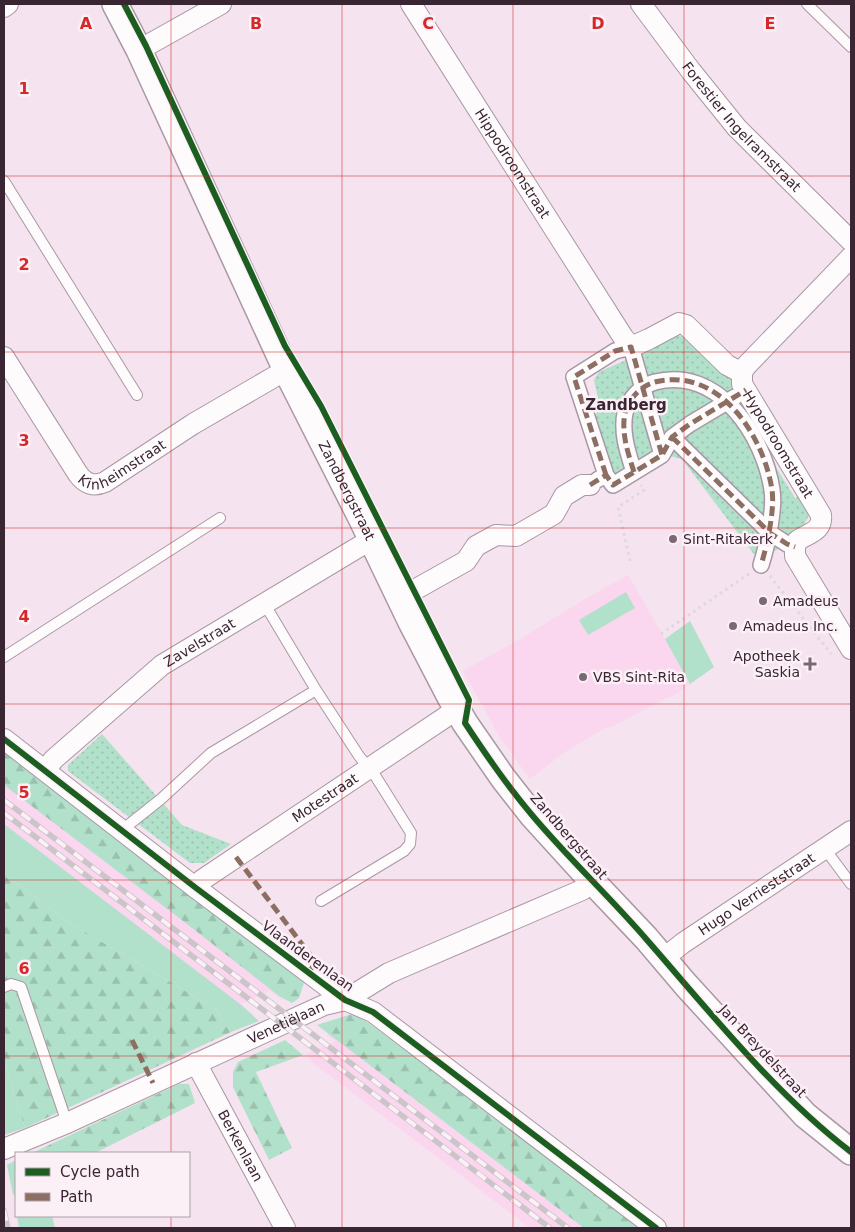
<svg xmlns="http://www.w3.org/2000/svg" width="855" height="1232" font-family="'DejaVu Sans',sans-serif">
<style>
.built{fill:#fad7ee}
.grass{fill:#b1e1ca}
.forest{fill:url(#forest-firs)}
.park{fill:url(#park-dots)}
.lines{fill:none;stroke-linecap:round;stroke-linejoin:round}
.service-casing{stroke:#a998a4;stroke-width:12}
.pedestrian-casing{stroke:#a998a4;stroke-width:18}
.minor-casing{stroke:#a998a4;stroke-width:22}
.tertiary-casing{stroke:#a998a4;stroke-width:28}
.path{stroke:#ded9dc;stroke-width:3;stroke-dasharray:2.5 4;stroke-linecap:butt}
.service{stroke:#fefbfd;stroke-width:10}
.pedestrian{stroke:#fefbfd;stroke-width:15}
.minor{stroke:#fefbfd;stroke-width:20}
.tertiary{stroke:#fefbfd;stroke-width:25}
.rail-casing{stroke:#cbc5c9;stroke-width:5.5}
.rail{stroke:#fcf0f7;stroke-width:4;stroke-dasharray:11;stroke-linecap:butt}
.quiet{stroke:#8d6e63;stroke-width:5;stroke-dasharray:10 5;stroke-linecap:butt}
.cycleway-casing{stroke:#fcf0f7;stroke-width:9}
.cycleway{stroke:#1b5e20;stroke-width:6}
.grid{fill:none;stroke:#d62828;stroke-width:1;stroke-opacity:0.55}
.poi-dot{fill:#7b6875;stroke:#fcf0f7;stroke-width:2}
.labels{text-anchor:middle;stroke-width:5;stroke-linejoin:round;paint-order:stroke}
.street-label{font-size:14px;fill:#3a2533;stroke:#fcf0f7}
.poi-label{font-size:14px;fill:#3a2533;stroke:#fcf0f7;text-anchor:start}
.neighbourhood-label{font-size:15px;font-weight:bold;fill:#3a2533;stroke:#fcf0f7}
.grid-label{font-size:16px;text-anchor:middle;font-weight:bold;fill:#d62828;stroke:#fcf0f7;stroke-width:5;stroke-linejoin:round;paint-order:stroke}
</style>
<defs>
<pattern id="forest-firs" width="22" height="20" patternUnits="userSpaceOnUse" patternTransform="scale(1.25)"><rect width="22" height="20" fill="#b1e1ca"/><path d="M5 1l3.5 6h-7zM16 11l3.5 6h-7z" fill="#99c1ae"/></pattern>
<pattern id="park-dots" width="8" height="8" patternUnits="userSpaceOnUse" patternTransform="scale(1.25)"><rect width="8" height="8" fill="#b1e1ca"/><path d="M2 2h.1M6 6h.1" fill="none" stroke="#99c1ae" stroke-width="1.8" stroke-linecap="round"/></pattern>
</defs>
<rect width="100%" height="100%" fill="#f5e3ef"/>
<path class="built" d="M628,575L665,639L690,621L714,667L670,698L669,697L611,727H607L565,752L530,779L501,739L463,671L522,638L585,599Z
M4,759L296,992L282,1000L270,991L241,1004L254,1015L236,1022L4,874Z
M330,1031L626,1228H530L312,1062L306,1054L335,1041L327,1035Z"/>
<path class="grass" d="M626,592L635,608L588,635L579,620Z
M690,621L714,667L690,684L665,639Z
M4,824L240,1004L259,1021L231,1032L216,1009L68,922L4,874Z
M4,1062L25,1128L4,1135Z
M17,1216H52L55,1228H19Z"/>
<path class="forest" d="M4,752L256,943L304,983L299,998L292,1003L279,996L187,924L4,785Z
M4,874L68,922L216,1009L231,1032L25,1128L4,1062Z
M355,1013L647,1228H584L317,1025Z
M285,1040L303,1055L256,1072L292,1148L269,1160L233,1087V1072L238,1062Z
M179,1084H189L195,1103L95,1153H32Z
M16,1160V1193L13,1195L7,1165Z"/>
<path class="park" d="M673,335L687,337L734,374L761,429L755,433L795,498L802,495L805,501L809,515L803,527L784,537L778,549L759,561L682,459L666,455L612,489L594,417L600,408L594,380L599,372L637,355Z
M102,734L182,825L231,844L204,863H190L68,771V765Z"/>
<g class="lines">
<g class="service-casing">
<path id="service" d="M807,4L851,47
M4,181L137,395
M264,603L316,690L359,756L376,777L411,833L410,844L404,851L321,901
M4,657L220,518
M122,830L161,799L211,753L316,690
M825,849L851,884
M4,987L11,984L21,987L67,1123"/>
</g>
<g class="pedestrian-casing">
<path id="pedestrian" d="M672,437L770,533L787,544L795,547
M634,472C628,453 621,433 625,413C629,398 641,386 655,382C719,366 764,436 772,490C775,509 767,546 761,565
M606,475L574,377L615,351L631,347L662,455
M597,480L606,475L613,485L662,455L672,437L690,424L735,397"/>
</g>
<g class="minor-casing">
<g id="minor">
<path id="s1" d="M411,4L623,337L631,347L649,339L679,323L686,325L727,365L742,373V384L821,515C823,532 808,533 797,541L795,547V556L851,649"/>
<path id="s2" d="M641,4L691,71L737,128L851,241"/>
<path d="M4,7L8,4"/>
<path d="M139,50L221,4"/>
<path id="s3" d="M4,357L78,474C85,484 94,487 105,482L193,424L286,370"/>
<path d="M742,373L745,367L851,257"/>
<path d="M400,598L466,561L476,546L496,535L516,536L554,514L564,496L582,485H590"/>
<path d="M4,739L196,888L345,1000L373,1012L656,1228"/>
<path id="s4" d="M45,770L54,759L162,665L372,539"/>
<path id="s5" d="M196,888L202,880L456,710"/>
<path id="s6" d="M663,959L683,943L851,831"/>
<path id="s7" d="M196,1063L285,1228"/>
<path id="s8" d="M4,1149L67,1123L324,1005L345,1000L389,973L582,890L592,881"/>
</g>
</g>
<g class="tertiary-casing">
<g id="tertiary">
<path id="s9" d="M115,4L139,50L286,370L361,518L411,622L450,697L465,723L503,778L532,815L592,881L646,938L686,985L805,1115L851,1152"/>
</g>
</g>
<path class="path" d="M630,561L618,507L644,490L641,485
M770,576L831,654
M661,634L750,573"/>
<use href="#service" class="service"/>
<use href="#pedestrian" class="pedestrian"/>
<use href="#minor" class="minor"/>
<use href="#tertiary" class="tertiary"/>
<g class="rail-casing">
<path id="rail" d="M4,800L568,1228
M4,813L550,1228
M4,1210L8,1228"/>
</g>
<use href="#rail" class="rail"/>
<path class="quiet" d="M672,437L770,533L787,544L795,547
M634,472C628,453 621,433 625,413C629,398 641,386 655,382C719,366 764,436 772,490C775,509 767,546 761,565
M606,475L574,377L615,351L631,347L662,455
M590,485L606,475L613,485L662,455L672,437L690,424L746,390
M236,857L311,956L317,961L308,973
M132,1040L153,1083"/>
<g class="cycleway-casing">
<path id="cycleway" d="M124,4L146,46L285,346L321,406L469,700L465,723C486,755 507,786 532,815C568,858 610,897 647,940C710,1012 775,1094 851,1152
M4,739L196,888L345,1000L373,1012L656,1228"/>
</g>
<use href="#cycleway" class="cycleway"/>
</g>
<path class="grid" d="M171,4V1153M342,4V1228M513,4V1228M684,4V1228M4,176H851M4,352H851M4,528H851M4,704H851M4,880H851M4,1056H851M171,1216V1228"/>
<g class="poi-dot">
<circle cx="673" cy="539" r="5"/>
<circle cx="763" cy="601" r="5"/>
<circle cx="733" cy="626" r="5"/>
<path d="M807.5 656.5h5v5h5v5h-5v5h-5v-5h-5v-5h5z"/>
<circle cx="583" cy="677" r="5"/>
</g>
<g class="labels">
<g class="street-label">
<text dy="5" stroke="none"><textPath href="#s2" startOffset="159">Forestier Ingelramstraat</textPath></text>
<text dy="5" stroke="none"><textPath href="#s1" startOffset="189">Hippodroomstraat</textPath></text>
<text dy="5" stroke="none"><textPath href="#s1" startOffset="624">Hypodroomstraat</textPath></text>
<text dy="5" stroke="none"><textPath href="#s3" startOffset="191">Kinheimstraat</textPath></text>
<text dy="5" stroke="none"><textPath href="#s9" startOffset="539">Zandbergstraat</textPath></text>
<text dy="5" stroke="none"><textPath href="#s4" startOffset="201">Zavelstraat</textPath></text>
<text dy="5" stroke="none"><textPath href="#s5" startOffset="158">Motestraat</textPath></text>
<text transform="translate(569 836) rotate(49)" y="5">Zandbergstraat</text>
<text dy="5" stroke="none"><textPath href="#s6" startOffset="114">Hugo Verrieststraat</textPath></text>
<text transform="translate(308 956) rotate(36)" y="5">Vlaanderenlaan</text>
<text dy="5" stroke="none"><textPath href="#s8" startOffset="309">Venetiëlaan</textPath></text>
<text transform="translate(763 1051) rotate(47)" y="5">Jan Breydelstraat</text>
<text dy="5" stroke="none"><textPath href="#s7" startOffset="94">Berkenlaan</textPath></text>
</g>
<g class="poi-label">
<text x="683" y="544">Sint-Ritakerk</text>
<text x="773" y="606">Amadeus</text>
<text x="743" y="631">Amadeus Inc.</text>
<text x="800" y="661" text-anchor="end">Apotheek<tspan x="800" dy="16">Saskia</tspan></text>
<text x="593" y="682">VBS Sint-Rita</text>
</g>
<g class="neighbourhood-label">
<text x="626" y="410">Zandberg</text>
</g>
</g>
<g class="grid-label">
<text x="86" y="29">A</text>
<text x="256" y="29">B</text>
<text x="428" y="29">C</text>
<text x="598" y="29">D</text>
<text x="770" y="29">E</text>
<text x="24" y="94">1</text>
<text x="24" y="270">2</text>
<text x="24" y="446">3</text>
<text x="24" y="622">4</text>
<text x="24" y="798">5</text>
<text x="24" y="974">6</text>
</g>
<rect width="855" height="1232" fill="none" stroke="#3a2533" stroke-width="10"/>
<rect x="15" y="1152" width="175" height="65" fill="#fcf0f7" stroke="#ae9fa9"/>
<rect x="25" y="1168" width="25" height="8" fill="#1b5e20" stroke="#ae9fa9"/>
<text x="60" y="1177" font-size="15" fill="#3a2533">Cycle path</text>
<rect x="25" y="1193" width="25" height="8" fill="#8d6e63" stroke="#ae9fa9"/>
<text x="60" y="1202" font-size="15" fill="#3a2533">Path</text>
</svg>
